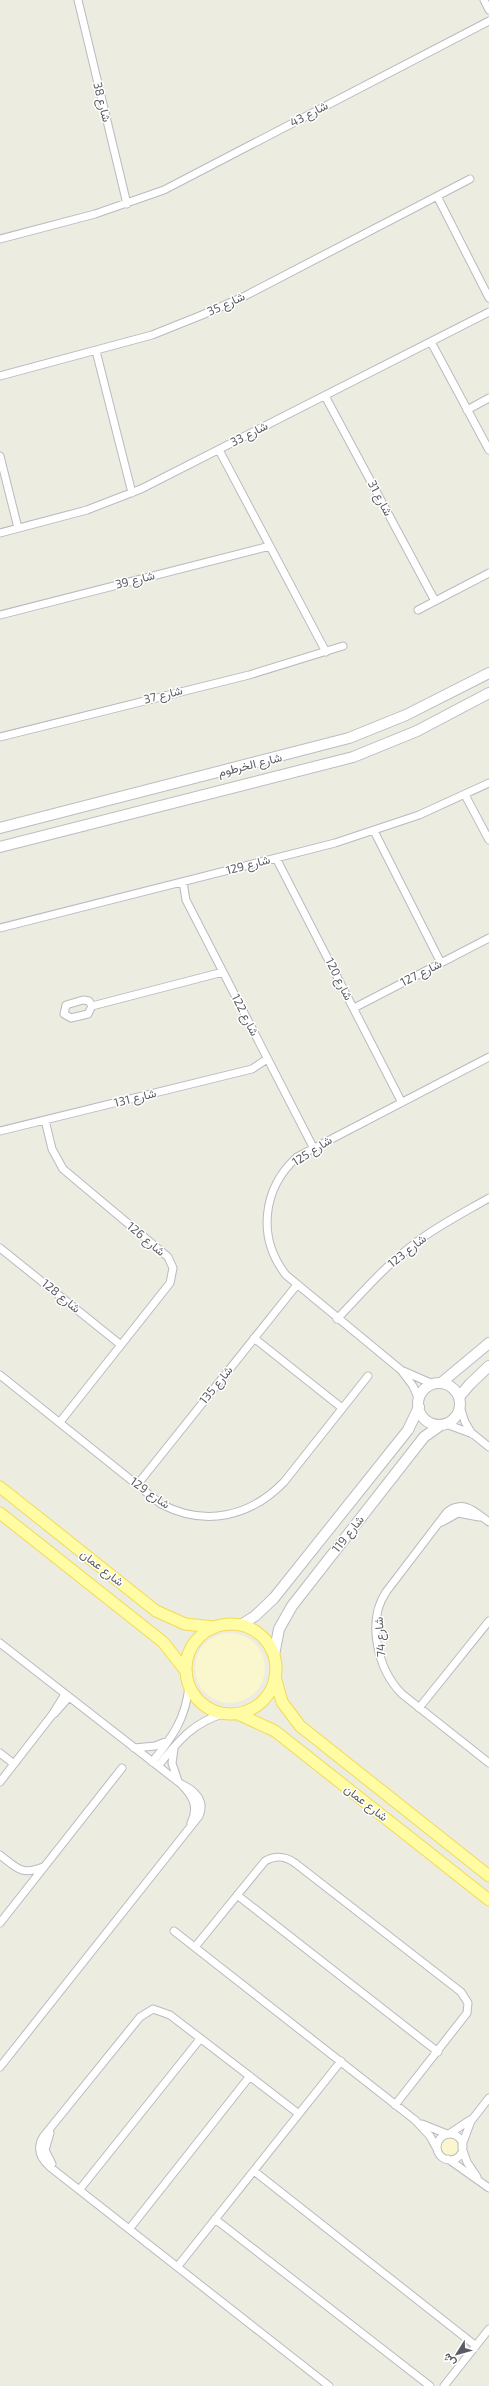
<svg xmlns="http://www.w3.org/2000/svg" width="489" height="2386" font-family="'Exo 2',Vazirmatn,sans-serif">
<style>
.sand{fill:#faf6ce}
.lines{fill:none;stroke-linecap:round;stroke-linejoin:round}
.street-casing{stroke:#b9bac0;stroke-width:9}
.secondary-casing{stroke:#babcc3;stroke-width:12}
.primary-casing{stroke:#f3db53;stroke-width:13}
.street{stroke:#fff;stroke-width:7}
.secondary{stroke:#fff;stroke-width:10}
.primary{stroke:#fffca3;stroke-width:11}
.labels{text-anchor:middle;stroke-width:3;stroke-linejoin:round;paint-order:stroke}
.street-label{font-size:12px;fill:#595c62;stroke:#fff}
</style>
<rect width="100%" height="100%" fill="#edece1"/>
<path class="sand" d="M195 1668a35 35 0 1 1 70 0a35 35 0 1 1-70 0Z
M440 2147a10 10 0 1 1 20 0a10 10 0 1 1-20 0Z"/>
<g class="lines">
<g class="street-casing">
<path id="street" d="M78,0L127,204
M484,0L489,10
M437,196L489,298
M0,239L95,214L164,190L489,21
M431,342L489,450
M96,351L132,493
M0,376L152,335L202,315L241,298L470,179
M325,396L435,601
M467,410L489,398
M219,450L326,652
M0,456L18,528
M0,533L87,510L141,489L489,312
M418,610L489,573
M0,615L270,546
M0,737L249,675L343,646
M465,795L489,840
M374,831L441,963
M276,858L401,1101
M183,882L186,900L313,1147
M0,928L335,843L419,815L489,783
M83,1000L89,1001L92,1006L88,1014L71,1018L64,1014L66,1005Z
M92,1006L223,972
M354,1008L489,938
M45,1120L52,1149L63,1169L168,1257L173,1268L170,1283L60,1422
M0,1131L252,1069L267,1059
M0,1248L121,1345
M337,1319C362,1293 385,1266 414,1244C437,1226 463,1213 489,1198
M254,1338L342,1408
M403,1371L433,1384
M0,1375L161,1504C205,1527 250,1517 284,1482L368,1376
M419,1400L413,1386L401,1370L286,1275C257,1238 262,1189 297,1157L489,1057
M460,1407L465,1422L472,1434
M446,1424L473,1434L489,1447
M137,1485L296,1286
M442,1522L458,1513L479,1517
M489,1522C475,1512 464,1499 447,1512L386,1592C366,1622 378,1670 402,1694L489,1763
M0,1643L181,1784C193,1796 199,1807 191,1823
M419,1708L489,1621
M54,1714L69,1697
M134,1748L155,1746L168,1741
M174,1749L172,1763L178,1781
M0,1753L14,1764
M152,1762C172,1738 186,1718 189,1686
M158,1766C177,1743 193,1722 223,1714
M0,1782L52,1715L65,1694
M0,1855C17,1868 22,1876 43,1867
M237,1895L438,2052
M0,1923L122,1768
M174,1931L415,2120L430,2136L437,2149
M195,1947L265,1861C276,1855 285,1856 295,1863L461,1992L468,2003L467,2013L395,2105
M0,2067L199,1816C206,1800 194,1790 181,1784
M299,2114L170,2015L153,2009L140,2017L43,2137C36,2149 41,2159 50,2167L329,2386
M422,2124L447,2134
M50,2133L45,2150L52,2164
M449,2134L470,2120
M437 2147a13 13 0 1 1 26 0a13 13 0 1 1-26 0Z
M462,2145L471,2121L489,2098
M462,2148L467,2162L477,2177
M448,2159L489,2188
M254,2171L476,2346
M80,2189L200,2039
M215,2219L430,2386
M130,2228L250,2076
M178,2266L341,2061
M444,2386L489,2329"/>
</g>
<g class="secondary-casing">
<path id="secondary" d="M0,828L349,738L406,715L489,673
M0,847L353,757L417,731L489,693
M441,1383L489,1343
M418 1404a21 21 0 1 1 42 0a21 21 0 1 1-42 0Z
M459,1397L470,1384L489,1366
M241,1625L255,1616L274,1598L408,1430L419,1407
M274,1655L279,1629L292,1606L424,1437L441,1425"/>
</g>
<g class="primary-casing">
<path id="primary" d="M0,1487L156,1611L185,1624L214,1627
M0,1513L163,1642L185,1670
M186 1669a45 45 0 1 1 90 0a45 45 0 1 1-90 0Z
M275,1677L282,1702L300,1726L489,1876
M238,1714L275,1731L489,1900"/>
</g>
<use href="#street" class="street"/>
<use href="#secondary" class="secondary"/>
<use href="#primary" class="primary"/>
</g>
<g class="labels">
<g class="street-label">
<text transform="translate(102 102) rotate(76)" y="4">شارع 38</text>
<text transform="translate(309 114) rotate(-28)" y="4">شارع 43</text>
<text transform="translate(226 304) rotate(-25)" y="4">شارع 35</text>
<text transform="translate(249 434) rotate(-27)" y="4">شارع 33</text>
<text transform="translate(380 498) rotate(62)" y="4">شارع 31</text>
<text transform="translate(135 580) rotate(-14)" y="4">شارع 39</text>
<text transform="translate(163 695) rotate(-14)" y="4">شارع 37</text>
<text transform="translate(250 765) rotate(-14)" y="4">شارع الخرطوم</text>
<text transform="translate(248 865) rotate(-15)" y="4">شارع 129</text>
<text transform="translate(421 973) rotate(-27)" y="4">شارع 127</text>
<text transform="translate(339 979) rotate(63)" y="4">شارع 120</text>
<text transform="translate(245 1015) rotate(63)" y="4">شارع 122</text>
<text transform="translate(135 1098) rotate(-14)" y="4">شارع 131</text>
<text transform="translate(312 1151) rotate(-33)" y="4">شارع 125</text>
<text transform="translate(146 1239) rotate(40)" y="4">شارع 126</text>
<text transform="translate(407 1251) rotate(-39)" y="4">شارع 123</text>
<text transform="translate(61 1296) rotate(39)" y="4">شارع 128</text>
<text transform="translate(216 1385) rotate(-51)" y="4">شارع 135</text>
<text transform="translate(150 1493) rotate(35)" y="4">شارع 129</text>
<text transform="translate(348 1534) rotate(-52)" y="4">شارع 119</text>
<text transform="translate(102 1568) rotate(38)" y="4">شارع عمان</text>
<text transform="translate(380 1637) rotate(-94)" y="4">شارع 74</text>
<text transform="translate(366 1803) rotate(38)" y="4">شارع عمان</text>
</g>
</g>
<g transform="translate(457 2354) rotate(233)" stroke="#ffffff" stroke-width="3" paint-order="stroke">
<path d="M0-3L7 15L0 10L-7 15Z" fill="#595c62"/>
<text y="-6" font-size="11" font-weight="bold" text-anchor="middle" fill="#595c62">ش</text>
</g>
</svg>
